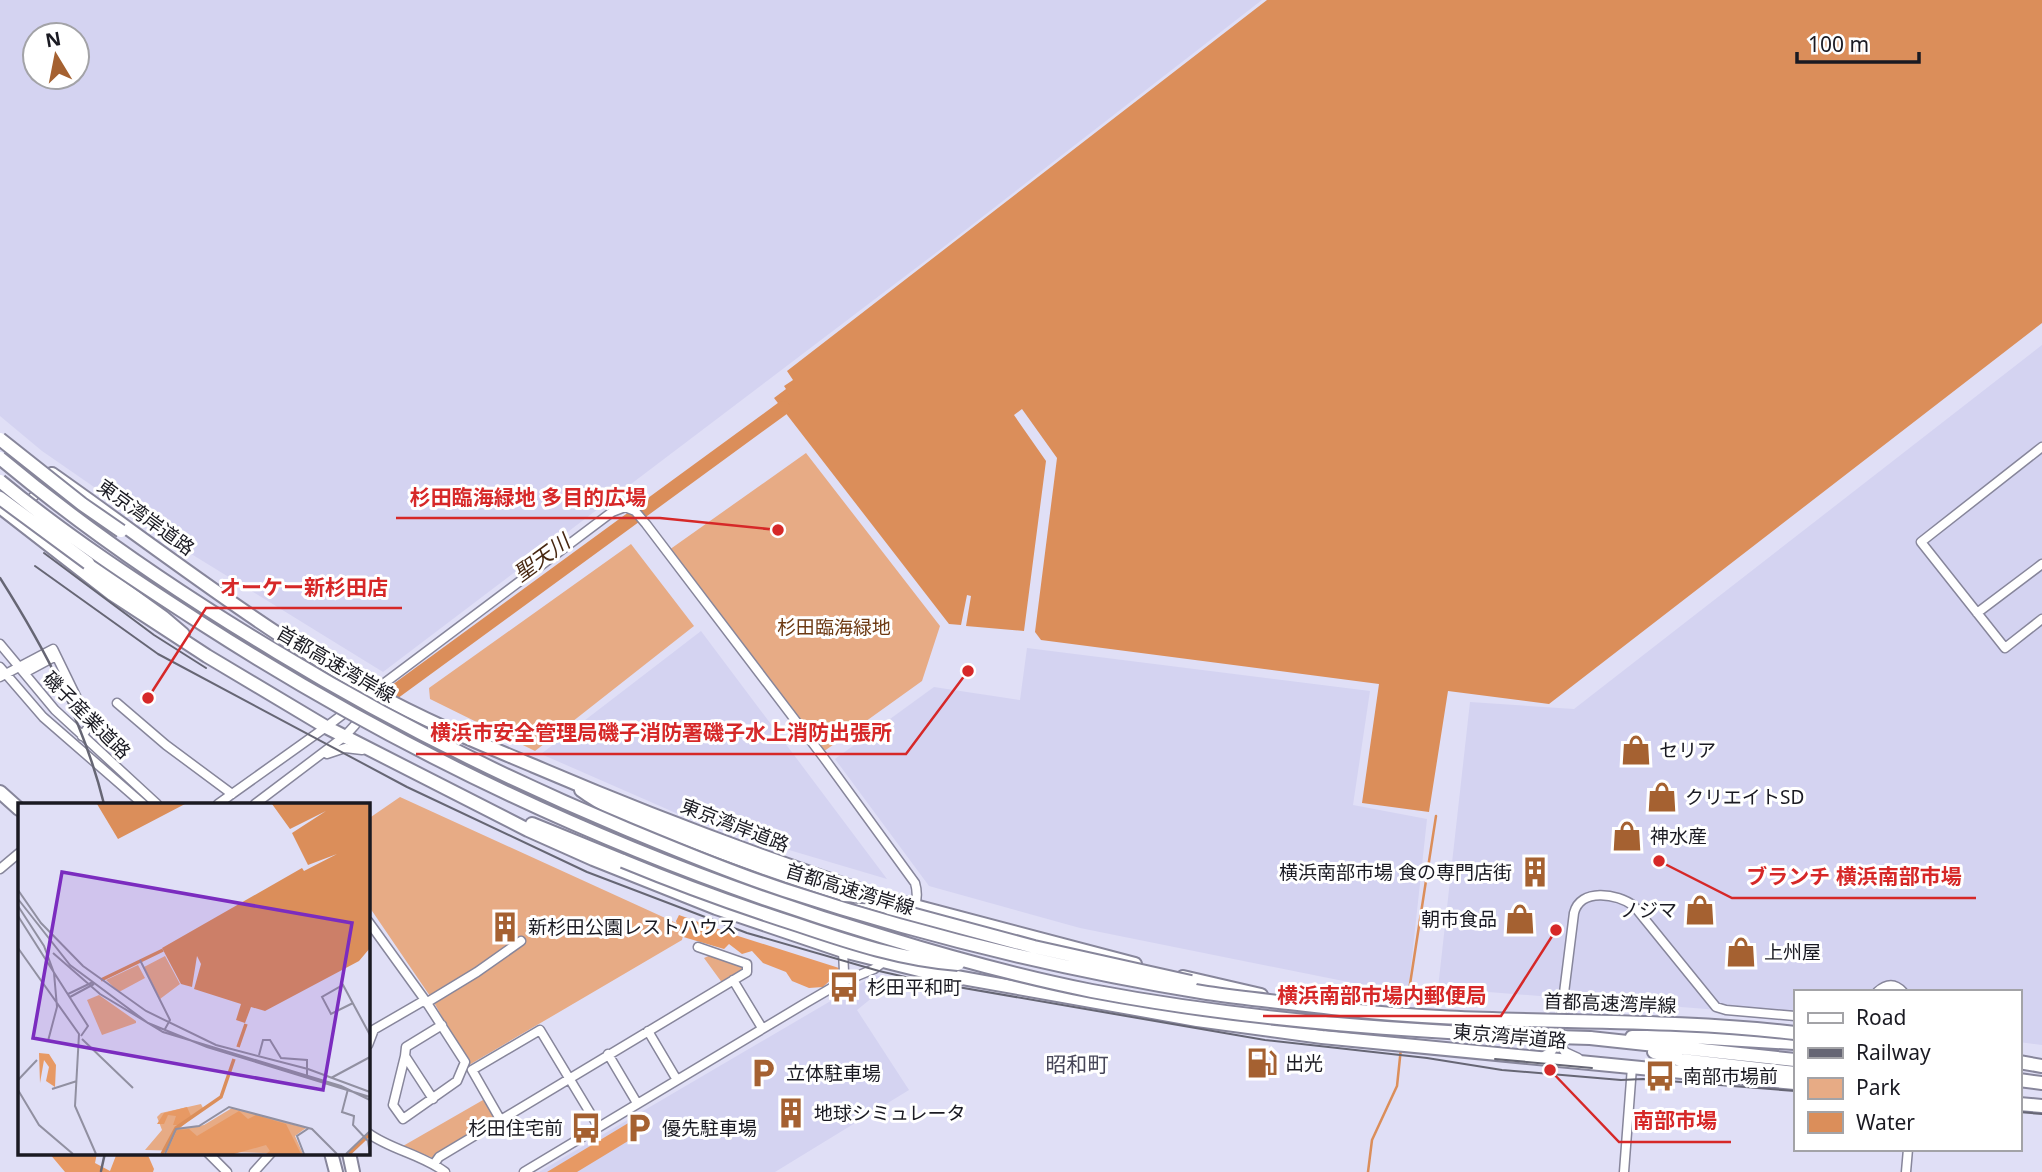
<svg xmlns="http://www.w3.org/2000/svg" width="2042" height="1172" font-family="'Noto Sans','Noto Sans JP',sans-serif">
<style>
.built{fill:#d4d3f1;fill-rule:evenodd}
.green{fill:#e7ab85}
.forest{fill:#e79964}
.water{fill:#db8e5a}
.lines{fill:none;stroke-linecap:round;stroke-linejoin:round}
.stream{stroke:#db8e5a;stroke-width:2.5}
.river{stroke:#db8e5a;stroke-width:14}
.minor-casing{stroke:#87869b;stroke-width:11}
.highway-casing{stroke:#87869b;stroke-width:16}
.minor{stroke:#fff;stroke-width:8}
.highway{stroke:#fff;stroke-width:12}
.tram{stroke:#666674;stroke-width:2}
.rail{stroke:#666674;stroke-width:2.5}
.highway-bridge-casing{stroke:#87869b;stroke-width:16;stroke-linecap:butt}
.highway-bridge{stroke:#fff;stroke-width:12}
.labels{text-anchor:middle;stroke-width:6;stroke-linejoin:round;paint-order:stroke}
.street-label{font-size:19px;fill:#1a1a22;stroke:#fff}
.park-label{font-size:19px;fill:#6d3a13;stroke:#fff}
.poi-label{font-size:19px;fill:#1a1a22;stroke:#fff;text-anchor:start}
.water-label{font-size:21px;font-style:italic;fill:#482812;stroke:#fff}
.neighbourhood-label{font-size:21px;fill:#474658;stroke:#fff}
.inset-river{fill:none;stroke:#db8e5a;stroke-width:3.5}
.inset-road{fill:none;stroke:#9190a1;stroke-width:2}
.view{fill:#7b2cbf;fill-opacity:0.15;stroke:#7b2cbf;stroke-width:3.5}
.inset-edge{fill:none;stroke:#1a1a22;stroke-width:3.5}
.leader{fill:none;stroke:#d62828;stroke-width:2.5}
.callout-dot{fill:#d62828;stroke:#fff;stroke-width:2.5}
.callout-label{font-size:21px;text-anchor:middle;font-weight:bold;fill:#d62828;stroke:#fff;stroke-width:6;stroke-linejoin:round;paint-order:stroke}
</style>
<rect width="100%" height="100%" fill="#e0dff6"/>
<path class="built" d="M0,0H1262L941,249L383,672L188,552L42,451L0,416ZM35,35H77V77H35Z
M2042,345V1045L2019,1042V992H1795V1016L1438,988L1470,702L1574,709Z
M701,631L887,879L701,824L541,754Z
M1027,648L1370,691L1353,805L1427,819L1408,994L1080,928L929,886L835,759L934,687L1020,700Z
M875,975L894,980L857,1010L909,1090L775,1172H539Z"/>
<path class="green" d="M806,453L940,626L922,681L823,752L669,550Z
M631,544L694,626L535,751L430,699L429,688Z
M400,797L685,927L682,940L469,1065L432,999L368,905V819Z
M713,954L743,963V973L723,984L704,958Z
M483,1100L497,1119L433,1158L403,1146Z"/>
<path class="forest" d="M679,915L738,936L839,968L838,973L823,987L809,988L792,981L786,972L763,963L752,951L742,954L729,944L724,949L680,936L676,921Z
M630,1122L638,1135L577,1172H547Z
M49,1153H97L95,1163L110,1171L117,1153H147L154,1169L153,1172H65Z"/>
<path class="water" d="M1267,0H2042V323L1549,704L1448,691L1429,812L1362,803L1379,684L1041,640L1035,632L1057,458L1022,409L1014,415L1046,461L1024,631L966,626L971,596L967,595L961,625L949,624L774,398L786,389L784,386L793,380L787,371Z"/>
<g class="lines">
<path class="stream" d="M1406,1010L1436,816
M1368,1172L1372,1140L1397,1086L1401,1048"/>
<path class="river" d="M393,693L783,408"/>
<g class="minor-casing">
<path id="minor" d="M2042,447L1921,542L2005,648L2042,619
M25,506L51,477
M1977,613L2042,564
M0,644L55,710L157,804
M0,667L43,717L143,804
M21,668L28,671L56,656
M0,677L53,649L90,725L82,736
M117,703L166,745L232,794
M327,754L345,748L362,750
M218,804L326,727L612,512L625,507L635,511L646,524L824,758L915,883C922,906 907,923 896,942
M255,804L345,736L355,725L368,701
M0,869L19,853
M368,921L425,1000L368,1033
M733,980L762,1028
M840,983L844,972L843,951
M1877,992C1886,984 1894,982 1903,992
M425,1000L465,1062L457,1081L403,1119L393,1105L405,1056L433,1099
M426,1003L477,972L521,941
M648,1031L677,1080
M1558,1041L1565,1052L1578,1058
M368,1045L373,1032
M608,1054L637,1103
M405,1056L406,1047L442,1025
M1542,1057L1551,1052L1558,1041L1574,913C1580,888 1617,893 1634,906L1716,1007L1726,1010L1795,1016
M500,1119L472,1070L540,1030L598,1126
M368,1133C391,1150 421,1154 445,1172
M208,1153L227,1172
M434,1164L439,1157L747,972V964L698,947
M254,1172L271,1153
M524,1172L804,1004L840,983L874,969L886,960
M1624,1172L1632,1067
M1906,1172L1908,1149"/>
</g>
<g class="highway-casing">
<path id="highway" d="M52,474C157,548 259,628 371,691C423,720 479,743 534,766C646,814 760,857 875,895
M0,507L112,594L207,656L326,727L528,830L593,859L716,908L843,951L923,971L1197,1020L1322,1037L1795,1083
M88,563L163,617L183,634
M581,790C609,811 642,821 674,834C744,862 816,887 889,908
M0,792L19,809
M532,824L623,861
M892,900L1135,964
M1183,977L1261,995
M1632,1037H1691L1795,1043
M1590,1038L1795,1060
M1654,1052L1681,1060L1795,1073
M2019,1062L2042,1066
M2019,1080L2042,1083
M2019,1104L2042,1106
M331,1153L336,1172
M349,1153L353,1172"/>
</g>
<use href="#minor" class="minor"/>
<use href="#highway" class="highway"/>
<path class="tram" d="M44,553L154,635L206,668
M35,566L158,654L407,787L587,872L747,933L879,971L923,981L1265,1040L1427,1058L1502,1070L1621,1080L1643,1079L1795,1091
M1495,1059L1592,1068
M2019,1112L2042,1114"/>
<path class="rail" d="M0,578C45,649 84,723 104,804
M101,1171L105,1153"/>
<g class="highway-bridge-casing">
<path id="highway-bridge" d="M0,439L82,504L121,531
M0,458C86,530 180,594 277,652C387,719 503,777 622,827C675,849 729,872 784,890C921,935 1064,970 1207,993C1248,999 1290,1003 1332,1008C1485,1027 1641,1015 1795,1033
M0,481C64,534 134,580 204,625C417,762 641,865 884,937C952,958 1022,977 1092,991C1256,1022 1423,1033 1590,1038
M0,498L88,563
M623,861C681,885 739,906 798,925C851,943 903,960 958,964
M844,895L879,897L902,903
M889,908L1034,947L1191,982"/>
</g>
<use href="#highway-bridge" class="highway-bridge"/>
</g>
<defs>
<g id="shop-bare" transform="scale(2.415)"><path d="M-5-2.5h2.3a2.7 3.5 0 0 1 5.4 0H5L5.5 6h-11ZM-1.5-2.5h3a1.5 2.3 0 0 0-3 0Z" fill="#a56131" stroke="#fff" stroke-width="2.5" paint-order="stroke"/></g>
<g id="building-bare" transform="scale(2.415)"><path d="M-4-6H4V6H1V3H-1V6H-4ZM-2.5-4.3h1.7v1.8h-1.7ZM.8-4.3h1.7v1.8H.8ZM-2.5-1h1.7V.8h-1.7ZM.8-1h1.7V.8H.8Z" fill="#a56131" stroke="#fff" stroke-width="2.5" paint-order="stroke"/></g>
<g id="bus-bare" transform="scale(2.415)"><path d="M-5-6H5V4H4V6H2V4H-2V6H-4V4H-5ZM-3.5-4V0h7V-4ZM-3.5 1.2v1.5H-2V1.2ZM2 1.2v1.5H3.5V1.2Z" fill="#a56131" stroke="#fff" stroke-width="2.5" paint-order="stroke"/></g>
<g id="fuel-bare" transform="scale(2.415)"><path d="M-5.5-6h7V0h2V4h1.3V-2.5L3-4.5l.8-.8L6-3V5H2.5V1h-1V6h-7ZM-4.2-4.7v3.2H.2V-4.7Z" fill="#a56131" stroke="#fff" stroke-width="2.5" paint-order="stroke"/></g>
<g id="parking-bare" transform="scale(2.415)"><path d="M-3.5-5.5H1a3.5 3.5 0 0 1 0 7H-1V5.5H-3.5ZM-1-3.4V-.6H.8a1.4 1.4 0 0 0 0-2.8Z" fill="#a56131" stroke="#fff" stroke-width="2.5" paint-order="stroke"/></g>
</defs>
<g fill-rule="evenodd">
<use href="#shop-bare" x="1636" y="750"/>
<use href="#shop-bare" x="1662" y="797"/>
<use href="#shop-bare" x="1627" y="836"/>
<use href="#building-bare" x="1535" y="872"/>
<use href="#shop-bare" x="1700" y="910"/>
<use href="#shop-bare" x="1520" y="919"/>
<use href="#building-bare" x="505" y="927"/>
<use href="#shop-bare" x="1741" y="952"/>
<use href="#bus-bare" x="844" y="987"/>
<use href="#fuel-bare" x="1262" y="1063"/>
<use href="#parking-bare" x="763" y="1073"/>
<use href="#bus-bare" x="1660" y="1076"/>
<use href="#building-bare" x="791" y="1113"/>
<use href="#bus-bare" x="586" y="1128"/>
<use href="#parking-bare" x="639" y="1128"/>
</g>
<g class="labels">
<g class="street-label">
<text transform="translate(146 517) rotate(36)" y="7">東京湾岸道路</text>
<text transform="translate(336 664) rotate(30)" y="7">首都高速湾岸線</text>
<text transform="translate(87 715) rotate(45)" y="7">磯子産業道路</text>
<text transform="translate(735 825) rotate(21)" y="7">東京湾岸道路</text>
<text transform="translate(850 889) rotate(17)" y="7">首都高速湾岸線</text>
<text transform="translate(1610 1003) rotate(2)" y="7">首都高速湾岸線</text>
<text transform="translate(1510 1036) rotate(5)" y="7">東京湾岸道路</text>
</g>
<g class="park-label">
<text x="834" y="634">杉田臨海緑地</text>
</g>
<g class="poi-label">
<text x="1659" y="757">セリア</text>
<text x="1685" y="804">クリエイトSD</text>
<text x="1650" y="843">神水産</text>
<text x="1512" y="879" text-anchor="end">横浜南部市場 食の専門店街</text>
<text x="1677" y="917" text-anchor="end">ノジマ</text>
<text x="1497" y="926" text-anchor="end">朝市食品</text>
<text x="528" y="934">新杉田公園レストハウス</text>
<text x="1764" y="959">上州屋</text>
<text x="867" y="994">杉田平和町</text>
<text x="1285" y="1070">出光</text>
<text x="786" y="1080">立体駐車場</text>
<text x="1683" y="1083">南部市場前</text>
<text x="814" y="1120">地球シミュレータ</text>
<text x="563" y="1135" text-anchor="end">杉田住宅前</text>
<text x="662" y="1135">優先駐車場</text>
</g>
<g class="water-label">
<text transform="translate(542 558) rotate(-36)" y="7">聖天川</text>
</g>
<g class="neighbourhood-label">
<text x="1077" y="1072">昭和町</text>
</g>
</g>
<g transform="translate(18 803)">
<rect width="352" height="352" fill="#e0dff6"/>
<path d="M147,153L162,181L142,196L126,164ZM120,162L127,175L101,189L88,177ZM81,192L118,218V220L84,232L69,197ZM183,301L185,305L161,326L186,322L214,305L288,325L277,333L285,351L127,347L144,327L139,314L143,310Z" fill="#e7ab85"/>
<path d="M21,250L31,251L38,262L37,284L28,278L31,264L26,257L22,280ZM169,304L173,313L162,322H155L158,313L150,312L146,321H139L146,310ZM221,308L230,316L238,312L268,321L283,351H248L252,348L248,342L216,351H148L159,327L171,326L179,333Z" fill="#e79964"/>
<path d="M79,1H167L100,36ZM254,1H352V145L341,158L247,208L233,204L227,220L218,217L223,201L176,186L183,161L179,153L174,184L163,181L144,145L284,65L286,68L319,51L290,62L274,30L308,8L272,26Z" fill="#db8e5a"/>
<path class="inset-river" d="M83,177L145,147M220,244L228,221M144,351L158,325L203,294L216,256M331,351L352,331"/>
<path class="inset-road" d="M0,87L23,120L65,163L128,208L198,242L290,266L352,289M0,96L52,162L130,220L189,244L352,294M0,103L26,143L36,170L39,204L30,238M0,113L70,223L63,233M0,145L61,231L57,303L78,351M35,150L82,191L145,229L323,283L352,297M122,157L152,217L147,226M50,191L75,179M52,194L76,181M335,200L313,211L304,194L325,182L352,232M64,236L115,285M241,252L245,237H252L263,255L289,257V272M313,275L352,254M0,277L19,257M34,286L59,278M330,286L324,309L336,313L335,322L350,338L352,351M0,287L21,322L55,351M147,351L158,326L181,323L211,304L294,326L319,351M286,351L279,333L291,325M328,351L352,328"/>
<path class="view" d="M44,69L334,120L305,287L15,235Z"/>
<rect width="352" height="352" class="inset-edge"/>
</g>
<path class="leader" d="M778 530L660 518H396M148 698L206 608H402M968 671L906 754H416M1659 861L1732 898H1976M1556 930L1501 1016H1263M1550 1070L1619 1142H1731"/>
<g class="callout-dot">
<circle cx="778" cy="530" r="7"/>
<circle cx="148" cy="698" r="7"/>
<circle cx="968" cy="671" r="7"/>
<circle cx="1659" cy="861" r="7"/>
<circle cx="1556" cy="930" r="7"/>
<circle cx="1550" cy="1070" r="7"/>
</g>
<g class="callout-label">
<text x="528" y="505">杉田臨海緑地 多目的広場</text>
<text x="304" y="595">オーケー新杉田店</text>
<text x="661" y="740">横浜市安全管理局磯子消防署磯子水上消防出張所</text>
<text x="1854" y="884">ブランチ 横浜南部市場</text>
<text x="1382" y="1003">横浜南部市場内郵便局</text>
<text x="1675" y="1128">南部市場</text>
</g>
<rect x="1794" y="990" width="228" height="161" fill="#ffffff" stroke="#a3a3a7" stroke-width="2"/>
<rect x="1808" y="1013" width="35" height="10" fill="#ffffff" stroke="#a3a3a7" stroke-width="2"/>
<text x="1856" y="1025" font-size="21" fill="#1a1a22">Road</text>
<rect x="1808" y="1048" width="35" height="10" fill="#666674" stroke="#a3a3a7" stroke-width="2"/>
<text x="1856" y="1060" font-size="21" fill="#1a1a22">Railway</text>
<rect x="1808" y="1078" width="35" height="21" fill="#e7ab85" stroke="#a3a3a7" stroke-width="2"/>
<text x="1856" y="1095" font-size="21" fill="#1a1a22">Park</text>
<rect x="1808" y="1112" width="35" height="21" fill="#db8e5a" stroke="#a3a3a7" stroke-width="2"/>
<text x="1856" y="1130" font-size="21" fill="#1a1a22">Water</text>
<g transform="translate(56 56) rotate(350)"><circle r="33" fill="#ffffff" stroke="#a3a3a7" stroke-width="2"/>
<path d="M0-5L12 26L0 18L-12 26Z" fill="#a56131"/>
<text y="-10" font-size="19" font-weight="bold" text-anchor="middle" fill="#1a1a22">N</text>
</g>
<path d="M1797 52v10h122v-10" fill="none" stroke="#1a1a22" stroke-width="3.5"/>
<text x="1808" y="52" font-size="21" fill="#1a1a22" stroke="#ffffff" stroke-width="5" paint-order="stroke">100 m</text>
</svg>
